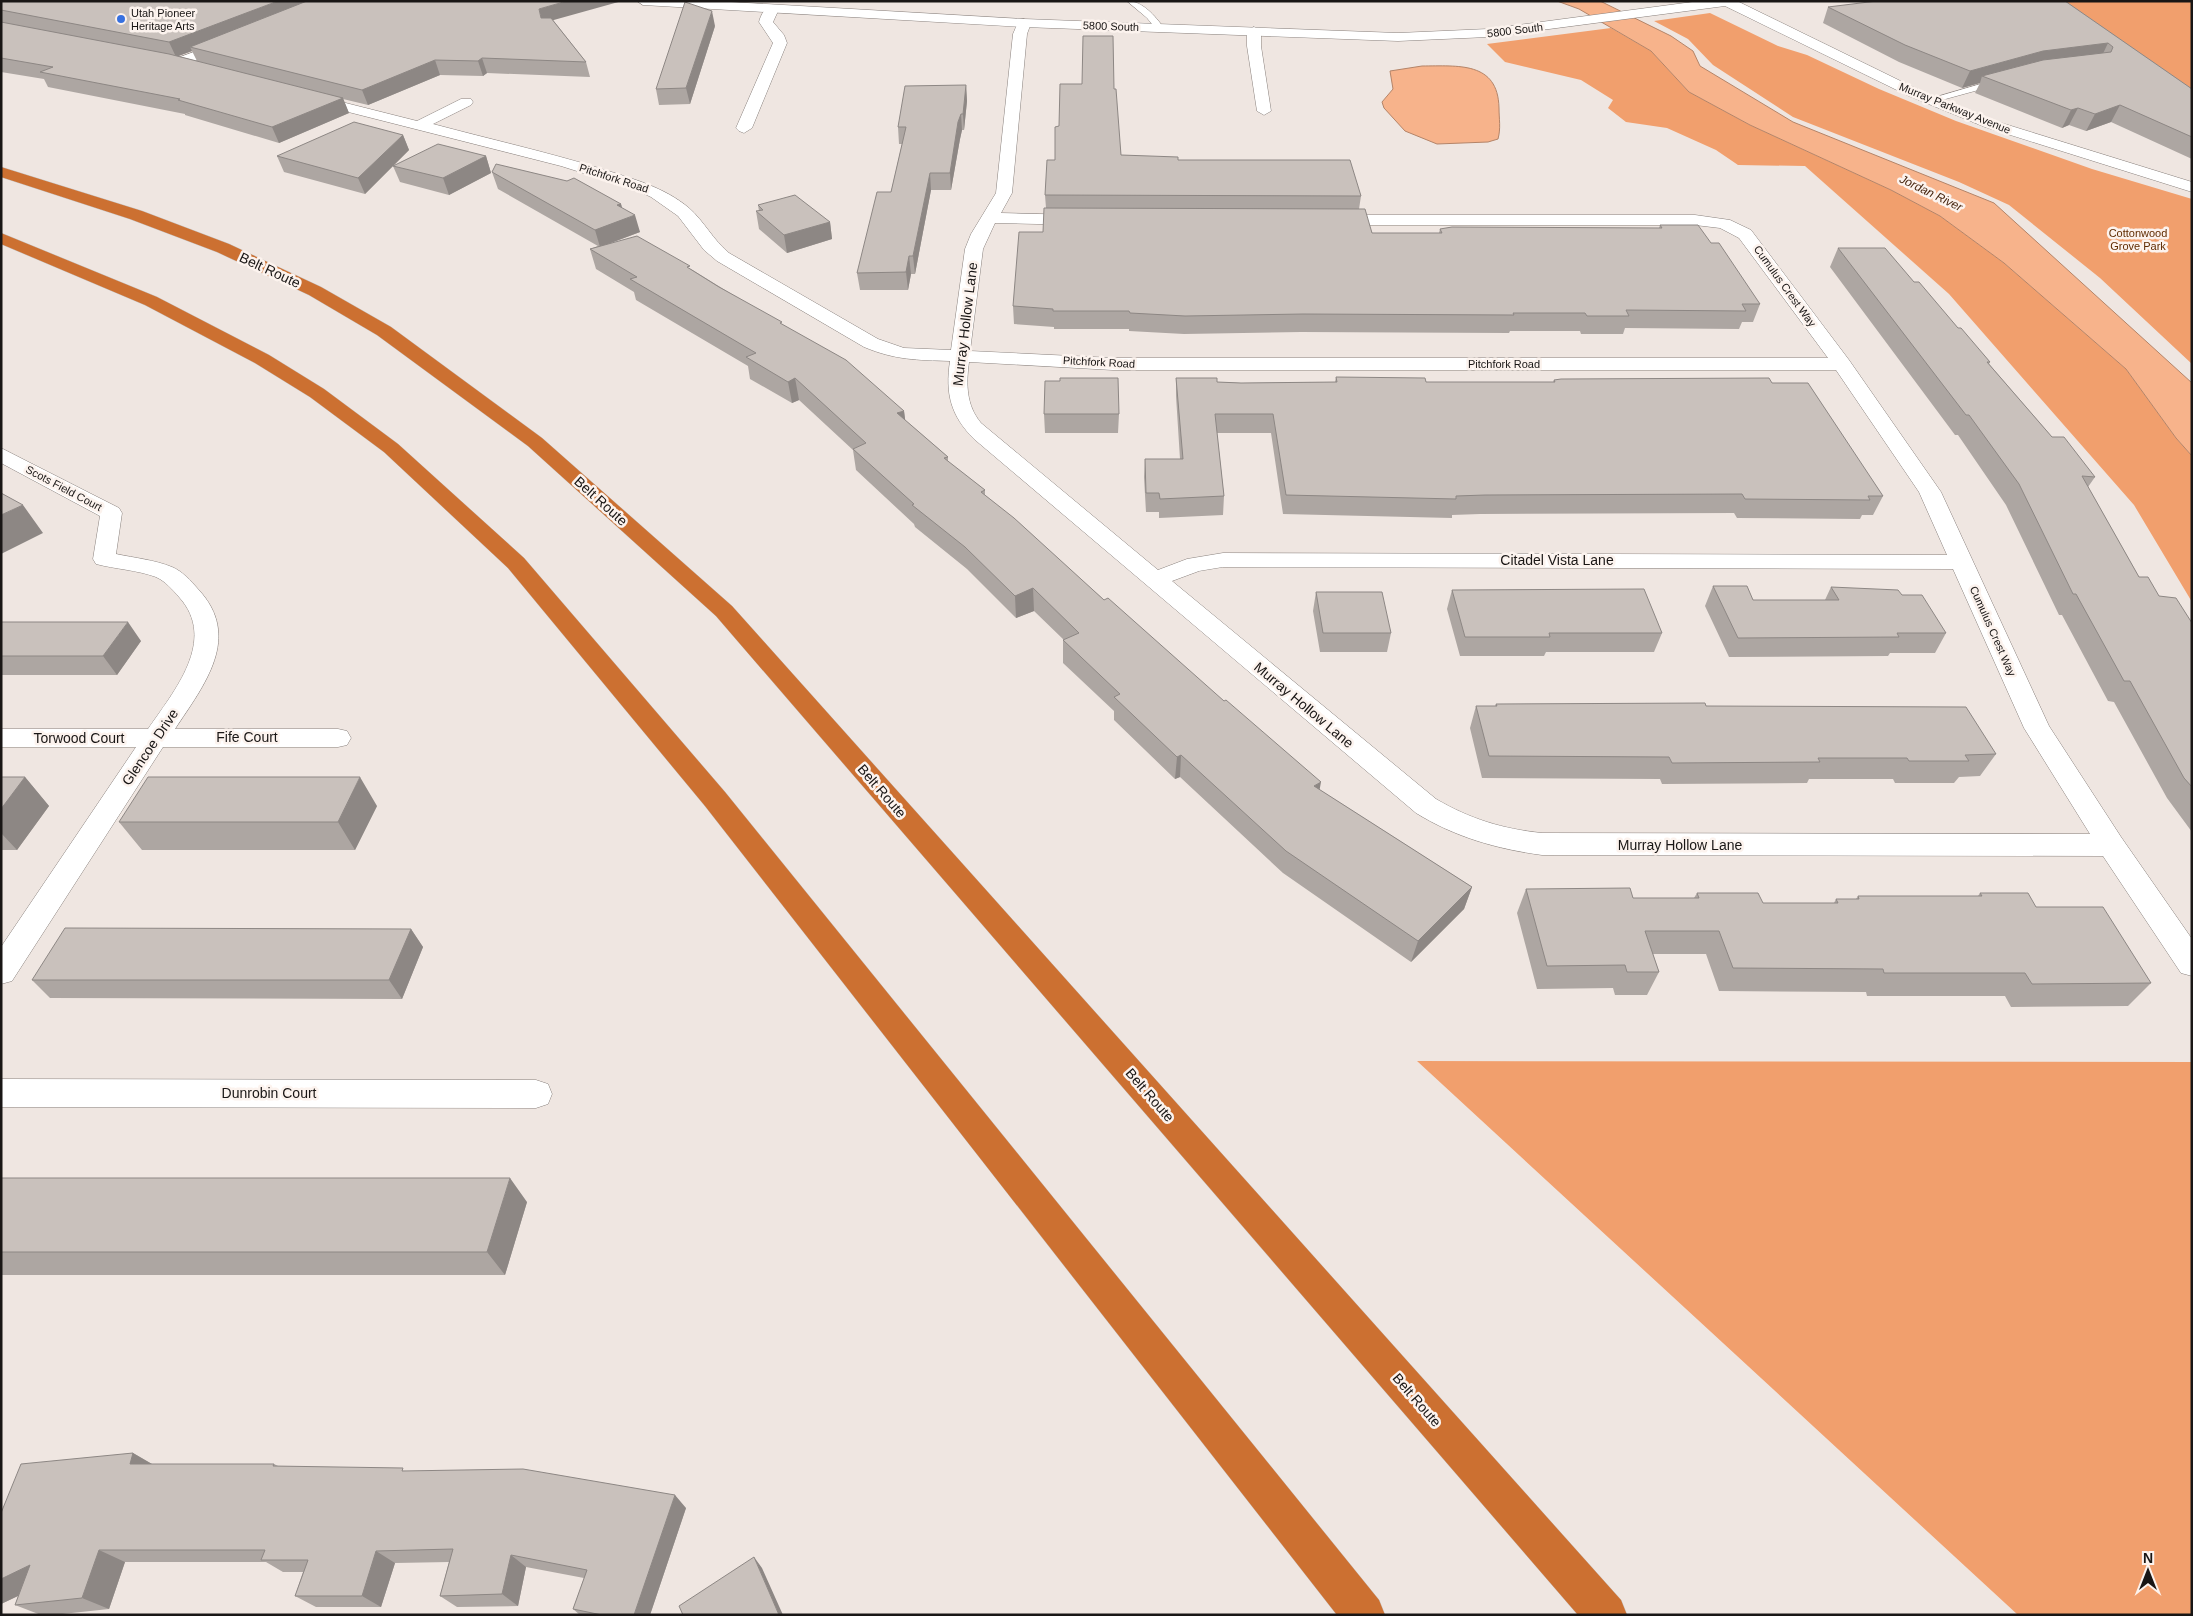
<svg xmlns="http://www.w3.org/2000/svg" width="2193" height="1616" font-family="Arial,sans-serif">
<style>
.green{fill:#f19f6d}
.water{fill:#f7b38b;stroke:#b48468}
.lines{fill:none;stroke-linecap:round;stroke-linejoin:round}
.lane-casing{stroke:#89817d;stroke-width:1}
.street-casing{stroke:#89817d;stroke-width:1}
.secondary-casing{stroke:#89817d;stroke-width:1}
.highway-casing{stroke:#c8c7c7;stroke-width:1}
.lane{fill:#fff;fill-rule:evenodd}
.street{fill:#fff;fill-rule:evenodd}
.secondary{fill:#fff;fill-rule:evenodd}
.highway{fill:#cc7031;fill-rule:evenodd}
.wall{fill:#ada6a2;fill-rule:evenodd}
.shaded-wall{fill:#8d8784}
.building{fill:#c9c1bc;stroke:#8d8784}
.poi-dot{fill:#3771e0;stroke:#fcf3ee;stroke-width:2}
.labels{text-anchor:middle;stroke-width:5;stroke-linejoin:round;paint-order:stroke}
.far-poi-label{font-size:11px;fill:#191615;stroke:#fcf3ee;text-anchor:start}
.far-street-label{font-size:11px;fill:#191615;stroke:#fcf3ee}
.far-park-label{font-size:11px;fill:#602c02;stroke:#fcf3ee}
.far-water-label{font-size:12px;font-style:italic;fill:#472610;stroke:#fcf3ee}
.street-label{font-size:14px;fill:#191615;stroke:#fcf3ee}
</style>
<rect width="100%" height="100%" fill="#efe6e1"/>
<path class="green" d="M2063,1H2192V93Z
M1710,13L1778,46L1807,55L1879,89L1956,121L2092,169L2192,199V364L2100,278L2009,205L1959,182L1793,117L1713,65L1688,39L1654,21Z
M1611,28L1651,51L1689,92L1750,125L1891,190L1940,216L2004,263L2126,369L2176,438L2192,456V602L2134,505L1949,294L1805,166L1738,165L1716,150L1667,128L1626,122L1608,108L1613,100L1581,80L1505,62L1487,44Z
M1417,1061L2192,1062V1615H2018Z"/>
<path class="water" d="M1557,1H1600L1671,36L1693,51L1700,66L1793,122L1994,203L2192,383V456L2176,438L2126,369L2004,263L1940,216L1891,190L1750,125L1689,92L1651,51L1579,9Z
M1422,66C1458,66 1498,61 1499,108C1499,119 1501,128 1498,139L1488,142L1437,144L1405,131L1384,108L1382,102L1393,89L1390,71Z"/>
<g class="lines">
<g class="lane-casing">
<path id="lane" d="M1127,1C1143,1 1155,16 1164,28L1163,30H1157L1147,18Z
M2001,78L2004,79V83L1931,103L1926,100Z"/>
</g>
<g class="street-casing">
<path id="street" d="M773,5L779,9L773,22L784,35L787,43L752,128L744,133L739,131L736,128L773,43L759,22C761,14 765,7 773,5Z
M1024,19L1031,23L1027,34L1012,193L1001,213L1081,215L1087,216L1089,220L1087,224L1081,225L995,223L983,249L970,351L1113,358H1828L1739,238L1720,228L1695,225H1331L1325,224L1323,220L1325,216L1331,215H1695L1730,220L1751,230L1849,360L1941,492L2049,726L2121,837L2192,939V976L2181,973L2103,856L1542,855C1497,849 1455,837 1416,813L974,439C951,416 945,394 950,361C917,360 895,360 864,347L717,261L704,250L678,216L651,197L634,189L561,166L305,101L303,98L310,94L417,121L461,99H471L473,102L471,105L433,124C489,139 547,152 602,169C633,179 664,187 689,208C704,221 713,240 729,253L878,339L904,348L951,350L965,249L971,234L996,193L1013,34L1019,20ZM969,362L1113,370H1836L1919,492L1947,555L1223,553L1187,559L1158,570L981,423C966,405 966,384 969,362ZM1223,567L1953,569L2024,728L2090,834L1542,833C1503,829 1470,819 1436,799L1172,581L1199,571Z
M1254,27L1261,31V46L1271,111L1264,115L1257,111L1247,46V31Z
M229,39L234,40L236,43L234,46L182,66L177,67L170,63L172,60Z
M1,448L119,508L122,513L116,554C135,558 155,560 172,567C182,571 191,581 198,589C243,637 204,685 175,729H338L347,731L351,738L347,745L338,747H163L12,981L1,984V947L136,747H1V729H148C174,691 218,640 179,597C173,590 165,581 156,577C137,570 115,569 96,564L93,559L100,516L1,463Z
M1,1079L536,1080L548,1084L552,1094L548,1104L536,1108L1,1107Z"/>
</g>
<g class="secondary-casing">
<path id="secondary" d="M637,1H714L1024,19L1398,33L1488,29L1700,1H1737L1919,90L1995,121L2192,182V192L1985,127L1909,96L1725,6L1488,37L1398,41L1024,27L643,5Z"/>
</g>
<g class="highway-casing">
<path id="highway" d="M1,167L142,211L229,244L321,287L391,327L542,438L732,606L1621,1600L1627,1615H1578L716,616L528,446L377,335L309,295L217,252L130,219L1,177Z
M1,233L157,297L269,355L324,389L398,444L524,558L725,792L1379,1600L1385,1615H1337L705,806L508,568L384,452L310,397L255,363L145,305L1,244Z"/>
</g>
<use href="#lane" class="lane"/>
<use href="#street" class="street"/>
<use href="#secondary" class="secondary"/>
<use href="#highway" class="highway"/>
</g>
<path class="wall" d="M1,1L553,20L586,62L590,77L487,73L483,76L440,75L368,105L343,99L349,113L279,143L185,115V114L48,87L44,79L1,72ZM192,51L197,61L178,56Z
M2065,1L2192,89V159L2111,122L2086,131L2069,125L2062,128L1975,93L1980,83L1962,88L1899,62L1823,23L1828,7Z
M715,26L690,104L659,105L656,89Z
M966,85L967,101L964,130H962L960,139L951,190H931L915,274H911L908,290H860L857,273L891,192L902,144H899L898,127Z
M1114,89L1121,155L1178,160L1361,196L1359,209L1372,233H1439L1440,229L1659,228L1660,225L1711,243L1760,304L1753,322H1742L1739,329L1625,328L1623,334H1581L1580,331H1510L1509,333L1301,332L1184,334L1129,331V329H1054V327L1014,324L1013,306L1043,232L1046,208L1045,195L1055,160L1059,126Z
M403,135L409,150L394,165L486,156L491,173L449,195L400,182L393,166L365,194L284,172L277,156Z
M492,172L621,204L622,208L640,232L611,243L691,269L782,325L904,411L905,420L948,457V462L985,490V495L1320,790L1472,887L1464,909L1411,962L1283,873L1180,777L1175,779L1114,720V711L1063,663V640H1064L1034,611L1016,618L967,569L915,527L914,524L856,470L853,450L799,400L792,403L750,379L748,366L636,300L634,292L596,269L590,249L598,246L498,189Z
M758,205L830,222L832,239L787,253L759,229L756,211H759Z
M1838,248L1914,282L1958,328L1990,362L1989,364L2052,437L2095,477L2088,487L2139,577L2159,596L2192,623V832L2167,798L2114,702L2108,701L2062,615H2059L2006,505L1958,435H1955L1830,267Z
M1336,377L1426,382H1553L1554,380L1772,383L1883,496L1873,515H1862L1860,519L1737,518L1734,513L1480,514L1452,515V518L1283,514L1271,433H1217L1224,496L1223,515L1159,518V512H1146L1144,477L1145,459H1180L1176,396V378L1217,382L1241,383L1335,382Z
M1060,381L1119,414L1118,433H1045L1044,414Z
M1713,586L1753,600H1825L1831,587L1902,595L1946,633L1935,653H1890L1888,656L1729,657L1705,606Z
M1452,590L1662,633L1654,652H1546L1544,656H1460L1447,609Z
M1316,592L1391,633L1387,652H1320L1313,611Z
M1,622L141,641L117,675H1Z
M1496,704L1706,706L1996,754L1980,776L1959,777L1954,783H1895L1893,779H1809L1807,783L1662,784L1660,779L1482,778L1470,728L1476,706H1495Z
M1,777H25L49,806L17,850H1Z
M377,806L355,850H142L119,822Z
M1526,889L1633,898H1694L1697,893L1763,903H1834L1836,899H1856L1858,896H1978L1980,893L2036,907L2151,983L2128,1006L2011,1007L2005,996H1867L1866,992L1719,991L1706,954H1653L1659,972L1647,995H1615L1613,988L1537,989L1517,913Z
M411,929L423,947L402,999L50,998L32,980Z
M1,1178L527,1202L505,1275H1Z
M133,1453L152,1464H274L278,1466L407,1471L686,1508L650,1615H580L573,1609L584,1578L526,1567L518,1606L457,1607L440,1596L449,1562L395,1563L381,1607H316L295,1596L303,1572H283L266,1562H125L109,1609L53,1615H41L15,1605L18,1596L1,1604V1513Z"/>
<path class="shaded-wall" d="M278,1H320L190,47L192,51L176,57L169,42Z
M567,1H622L543,23L541,18L539,9Z
M712,11L715,26L690,104L686,88Z
M2108,43L2100,60L1982,76L1980,83L1962,88L1970,71L2043,51Z
M482,58L487,73L483,76L478,61Z
M435,60L440,75L368,105L362,90Z
M966,85L967,101L964,130L963,114Z
M343,98L349,113L279,143L272,127Z
M2120,105L2111,122L2086,131L2095,114Z
M2078,108L2069,125L2062,128L2071,110Z
M961,114L962,130L960,139L951,190L950,173L958,122Z
M403,135L409,150L365,194L358,178Z
M486,156L491,173L449,195L443,178Z
M930,173L931,190L915,274L913,256Z
M621,204L625,219L635,215L640,232L600,247L595,230L617,205Z
M830,222L832,239L787,253L784,235Z
M909,256L911,274L908,290L906,272Z
M795,378L799,400L792,403L788,382Z
M904,411L907,433L897,413Z
M23,505L43,533L1,554V515Z
M1033,588L1034,611L1016,618L1015,596Z
M128,622L141,641L117,675L103,656Z
M1181,755L1180,777L1175,779L1177,757Z
M25,777L49,806L17,850L1,833V809Z
M360,777L377,806L355,850L338,822Z
M1321,782L1317,804L1314,786Z
M1472,887L1464,909L1411,962L1418,941Z
M411,929L423,947L402,999L389,980Z
M510,1178L527,1202L505,1275L487,1252Z
M133,1453L157,1467L130,1464Z
M675,1495L686,1508L650,1615H634Z
M99,1550L125,1562L109,1609L82,1598Z
M376,1551L395,1563L381,1607L362,1596Z
M511,1555L526,1567L518,1606L502,1594Z
M754,1557L762,1568L783,1615H779Z
M30,1565L58,1577L1,1604V1579Z"/>
<path class="building" d="M1,1H278L169,42L1,10Z
M307,1H567L539,9L541,18H551L586,62L482,58L478,61L435,60L362,90L190,47Z
M1877,1H2065L2192,89V137L2120,105L2095,114L2078,108L2071,110L1982,76L2043,60L2111,52L2113,47L2108,43L2043,51L1970,71L1905,45L1828,7Z
M685,2L712,11L686,88L656,89Z
M1,22L169,54L343,98L272,127L178,100L180,99L40,72L53,67L1,58Z
M1083,36H1113L1114,89H1116L1121,155L1178,157V160H1350L1361,196L1045,195L1047,160H1055V127L1059,126L1060,84H1082Z
M966,85L963,114H961L958,122L950,173H930L913,256H909L906,272L857,273L877,192H891L906,127H898L905,86Z
M354,122L403,135L358,178L277,156Z
M438,144L486,156L443,178L393,166Z
M496,164L567,181L574,178L621,204L617,205L635,215L595,230L492,172Z
M795,195L830,222L784,235L756,211L763,210L758,205Z
M1044,208L1365,209L1372,233H1442L1440,229L1452,227L1662,228L1660,225H1698L1711,243H1719L1760,304H1742L1746,311L1626,310L1629,316H1587L1585,313H1513L1514,315L1303,314L1185,316L1130,313L1129,311H1053V309L1013,306L1019,232H1043Z
M637,236L690,266L687,267L719,287L782,322L780,323L846,360L904,411L897,413L948,457L944,458L985,490L981,492L1014,518L1104,600L1108,598L1224,701L1226,700L1321,782L1314,786L1472,887L1418,941L1286,851L1181,755L1177,757L1114,697L1120,694L1063,640L1079,633L1033,588L1015,596L965,547L912,505L914,504L853,449L866,443L795,378L788,382L746,357L756,353L630,279L637,277L590,249Z
M1838,248H1885L1914,282H1919L1958,328H1961L1990,362H1987L2052,437H2064L2095,477L2082,476L2139,577H2148L2159,596L2176,598L2192,623V787L2184,778L2130,681H2124L2076,594H2073L2019,484L1969,415H1966Z
M1336,377L1425,378L1426,382H1555L1554,380L1561,379L1769,378L1772,383H1808L1883,496H1868L1870,500L1745,499L1742,494L1485,495L1456,496V499L1286,495L1273,414H1215L1224,496L1160,499L1159,493H1146L1145,459H1183L1176,378H1217V382L1241,383L1337,382Z
M1060,378H1118L1119,414H1044L1045,381H1060Z
M1,493L23,505L1,515Z
M1713,586H1747L1753,600H1839L1831,587L1898,590L1902,595H1922L1946,633H1897L1899,637L1738,638Z
M1644,589L1662,633H1549L1550,637H1465L1452,590Z
M1316,592H1382L1391,633H1323Z
M1,622H128L103,656H1Z
M1705,703L1706,706L1966,707L1996,754L1965,755L1969,761H1909L1907,758H1818L1820,762L1672,763L1669,757L1489,756L1476,706H1497L1496,704Z
M1,777H25L1,809Z
M148,777H360L338,822H119Z
M1630,888L1633,898H1699L1697,893H1758L1763,903H1838L1836,899H1859L1858,896H1982L1980,893H2028L2036,907H2103L2151,983L2032,984L2025,973H1884L1883,969L1733,968L1719,931H1645L1659,972H1627L1625,965L1547,966L1526,889Z
M65,928L411,929L389,980H32Z
M1,1178H510L487,1252H1Z
M133,1453L130,1464H274L273,1466L403,1468L402,1471L523,1469L675,1495L634,1615H602L573,1609L587,1570L511,1555L502,1594L440,1596L453,1549L376,1551L362,1596H295L308,1560H261L265,1550H99L82,1598L15,1605L30,1565L1,1579V1513L21,1464Z
M754,1557L779,1615H683L679,1606Z"/>
<circle class="poi-dot" cx="121" cy="19" r="5"/>
<g class="labels">
<g class="far-poi-label">
<text x="131" y="17">Utah Pioneer<tspan x="131" dy="13">Heritage Arts</tspan></text>
</g>
<g class="far-street-label">
<text transform="translate(1111 26) rotate(2)" y="4">5800 South</text>
<text transform="translate(1515 30) rotate(-7)" y="4">5800 South</text>
<text transform="translate(1955 108) rotate(22)" y="4">Murray Parkway Avenue</text>
<text transform="translate(614 178) rotate(18)" y="4">Pitchfork Road</text>
<text transform="translate(1785 286) rotate(54)" y="4">Cumulus Crest Way</text>
<text transform="translate(1099 362) rotate(3)" y="4">Pitchfork Road</text>
<text x="1504" y="368">Pitchfork Road</text>
<text transform="translate(64 488) rotate(28)" y="4">Scots Field Court</text>
<text transform="translate(1993 631) rotate(66)" y="4">Cumulus Crest Way</text>
</g>
<g class="far-park-label">
<text x="2138" y="237">Cottonwood<tspan x="2138" dy="13">Grove Park</tspan></text>
</g>
<g class="far-water-label">
<text transform="translate(1931 193) rotate(26)" y="4">Jordan River</text>
</g>
<g class="street-label">
<text transform="translate(270 270) rotate(25)" y="5">Belt Route</text>
<text transform="translate(965 324) rotate(-83)" y="5">Murray Hollow Lane</text>
<text transform="translate(601 501) rotate(42)" y="5">Belt Route</text>
<text x="1557" y="565">Citadel Vista Lane</text>
<text transform="translate(1304 705) rotate(40)" y="5">Murray Hollow Lane</text>
<text x="247" y="742">Fife Court</text>
<text x="79" y="743">Torwood Court</text>
<text transform="translate(150 747) rotate(-56)" y="5">Glencoe Drive</text>
<text transform="translate(882 791) rotate(49)" y="5">Belt Route</text>
<text x="1680" y="850">Murray Hollow Lane</text>
<text x="269" y="1098">Dunrobin Court</text>
<text transform="translate(1150 1095) rotate(49)" y="5">Belt Route</text>
<text transform="translate(1417 1400) rotate(49)" y="5">Belt Route</text>
</g>
</g>
<rect width="2193" height="1616" fill="none" stroke="#191615" stroke-width="5"/>
<g transform="translate(2148 1571)" stroke="#fcf3ee" stroke-width="4" paint-order="stroke">
<path d="M0-4L9 19L0 12L-9 19Z" fill="#191615"/>
<text y="-8" font-size="14" font-weight="bold" text-anchor="middle" fill="#191615">N</text>
</g>
</svg>
